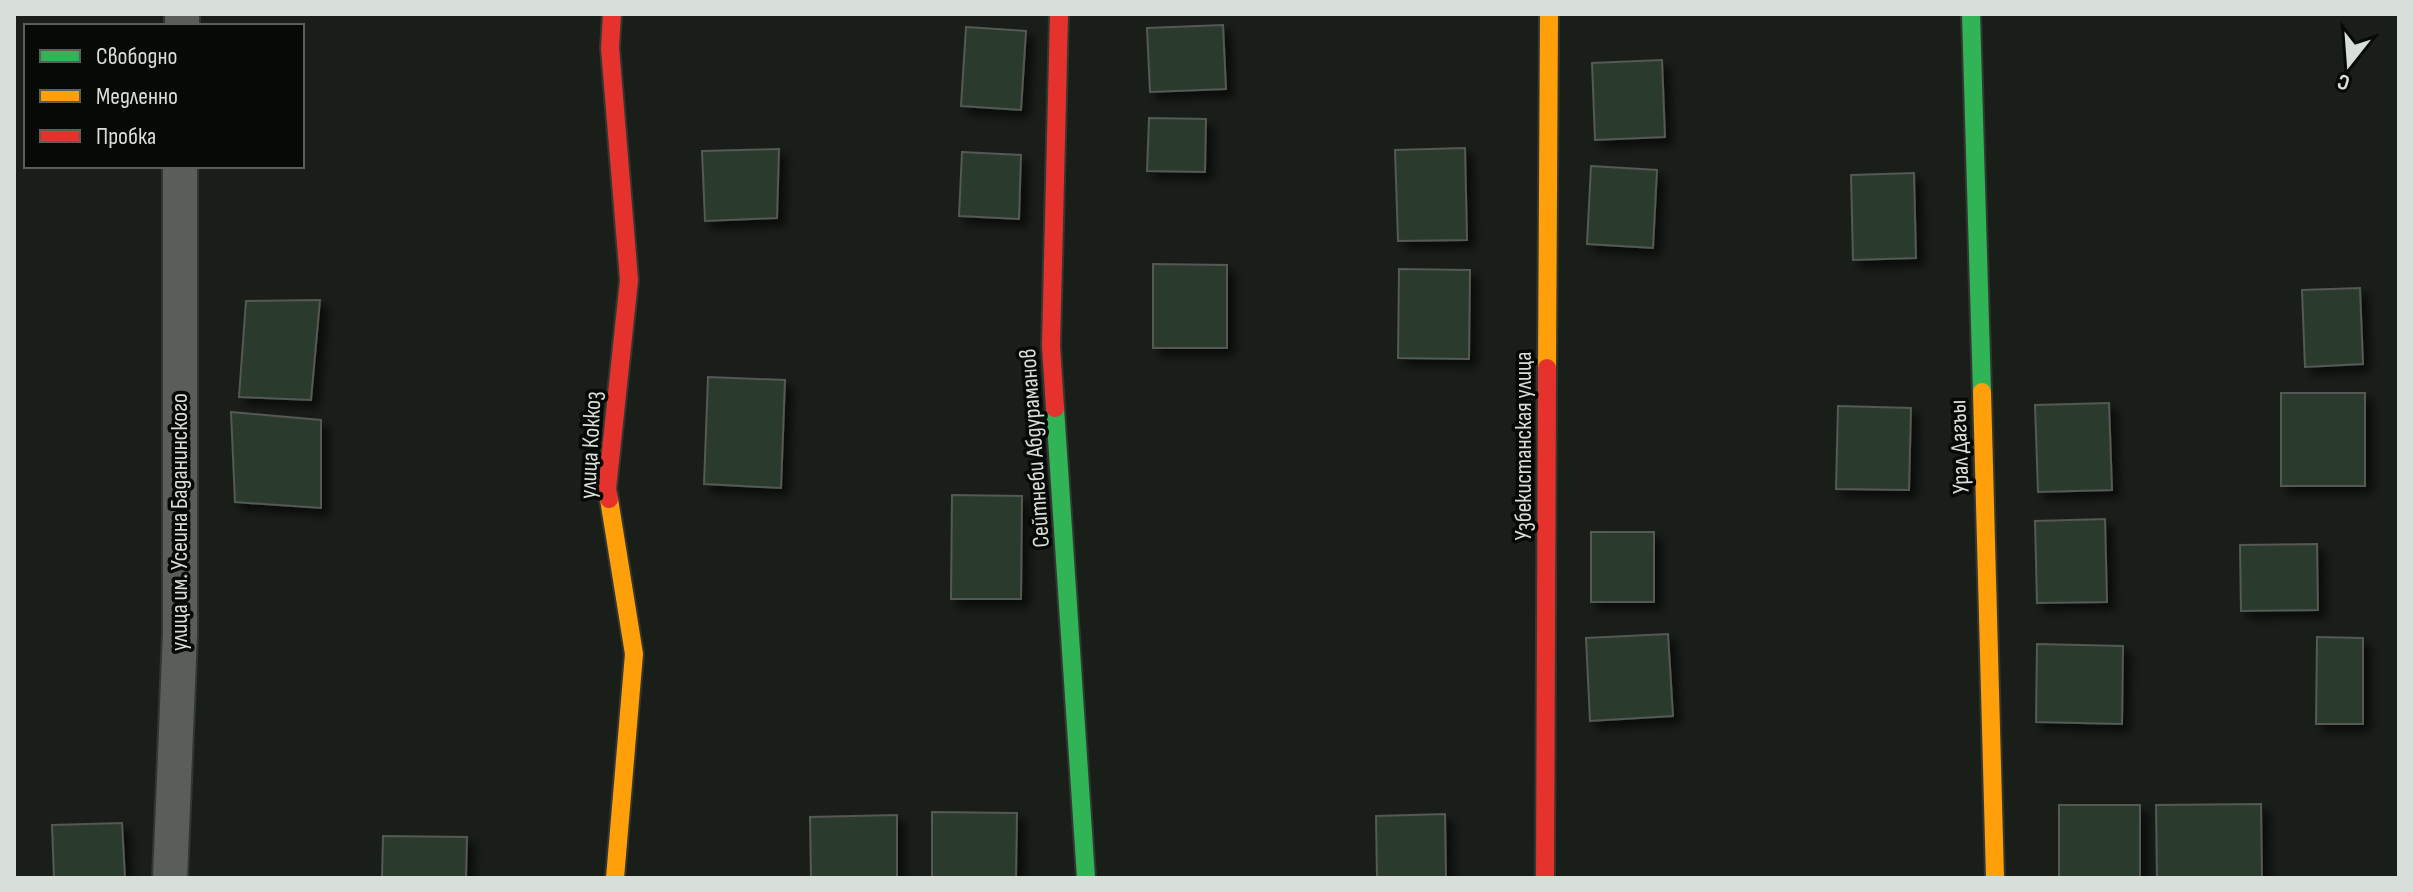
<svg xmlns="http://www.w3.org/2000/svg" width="2413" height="892" font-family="'Sofia Sans Condensed',sans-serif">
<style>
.building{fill:#2c3a2e;stroke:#545854;stroke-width:2;filter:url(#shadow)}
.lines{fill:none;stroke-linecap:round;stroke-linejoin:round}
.street-casing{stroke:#333733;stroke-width:38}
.fast-casing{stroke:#333733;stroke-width:22}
.slow-casing{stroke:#333733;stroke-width:22}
.jam-casing{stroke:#333733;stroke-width:22}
.street{stroke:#595e59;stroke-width:34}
.fast{stroke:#30b455;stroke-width:18}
.slow{stroke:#ff9f0a;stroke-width:18}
.jam{stroke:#e5322d;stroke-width:18}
.labels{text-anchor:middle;stroke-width:7;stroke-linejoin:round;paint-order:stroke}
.street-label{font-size:24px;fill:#d8dfd8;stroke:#060905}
</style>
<defs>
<filter id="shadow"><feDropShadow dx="7" dy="7" stdDeviation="4" flood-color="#0009"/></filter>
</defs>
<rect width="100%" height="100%" fill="#191e19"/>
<path class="building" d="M1223,25L1226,89L1150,92L1147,28Z
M966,27L1026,31L1021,110L961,106Z
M1662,60L1665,137L1595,140L1592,63Z
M1149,118L1206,119L1205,172L1147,171Z
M1465,148L1467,240L1398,241L1395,150Z
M779,149L777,218L705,221L702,151Z
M962,152L1021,155L1019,219L959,216Z
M1591,166L1657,170L1653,248L1587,244Z
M1914,173L1916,258L1853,260L1851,175Z
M1153,264L1227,265V348H1153Z
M1399,269L1470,270L1469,359L1398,358Z
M2360,288L2363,364L2305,367L2302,290Z
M320,300L311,400L239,397L246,301Z
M708,377L785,380L781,488L704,484Z
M2281,393H2365V486H2281Z
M2109,403L2112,490L2038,492L2035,405Z
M1838,406L1911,408L1909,490L1836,489Z
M231,412L321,420V508L235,502Z
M952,495L1022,496L1021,599H951Z
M2105,519L2107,602L2037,603L2035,521Z
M1591,532H1654V602H1591Z
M2317,544L2318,610L2241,611L2240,545Z
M1668,634L1673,716L1590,721L1586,638Z
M2317,637L2363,638V724H2316Z
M2037,644L2123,646L2122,724L2036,722Z
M2261,804L2262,878H2157L2156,805Z
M2059,805H2140V878H2059Z
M932,812L1017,813L1016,878H932Z
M1445,814L1446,878H1377L1376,816Z
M897,815V878H811L810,817Z
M122,823L125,878H54L52,825Z
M383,836L467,837L466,878H382Z"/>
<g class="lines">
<g class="street-casing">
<path id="street" d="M182,26V14
M170,878L180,633V166"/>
</g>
<g class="fast-casing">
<path id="fast" d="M1971,14L1982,392
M1055,408L1086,878"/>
</g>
<g class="slow-casing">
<path id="slow" d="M1547,368L1549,14
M1982,392L1995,878
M609,499L634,654L615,878"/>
</g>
<g class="jam-casing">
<path id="jam" d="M1055,408L1051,346L1059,14
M609,499L607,489L629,280L610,48L612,14
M1545,878L1547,368"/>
</g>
<use href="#street" class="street"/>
<use href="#fast" class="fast"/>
<use href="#slow" class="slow"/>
<use href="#jam" class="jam"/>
</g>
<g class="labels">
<g class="street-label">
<text transform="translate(590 445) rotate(-87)" y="8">улица Коккоз</text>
<text transform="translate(1523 446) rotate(-90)" y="8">Узбекистанская улица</text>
<text transform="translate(1959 447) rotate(-92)" y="8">Урал Дагъы</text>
<text transform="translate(1034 448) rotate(-94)" y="8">Сейтнеби Абдураманов</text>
<text transform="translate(179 522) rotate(-90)" y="8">улица им. Усеина Баданинского</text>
</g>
</g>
<rect width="2413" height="892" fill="none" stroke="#d8dfd8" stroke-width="32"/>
<rect x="24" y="24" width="280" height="144" fill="#060905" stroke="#5a5f59" stroke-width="2"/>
<rect x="40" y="50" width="40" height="12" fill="#30b455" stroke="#5a5f59" stroke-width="2"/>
<text x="96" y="64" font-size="24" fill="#d8dfd8">Свободно</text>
<rect x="40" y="90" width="40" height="12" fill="#ff9f0a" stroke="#5a5f59" stroke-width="2"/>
<text x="96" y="104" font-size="24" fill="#d8dfd8">Медленно</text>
<rect x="40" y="130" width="40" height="12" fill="#e5322d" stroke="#5a5f59" stroke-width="2"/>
<text x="96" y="144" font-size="24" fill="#d8dfd8">Пробка</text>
<g transform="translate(2349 64) rotate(197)" stroke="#060905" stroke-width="6" paint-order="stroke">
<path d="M0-6L14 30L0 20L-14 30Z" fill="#d8dfd8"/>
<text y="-12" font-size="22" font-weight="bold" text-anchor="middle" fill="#d8dfd8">С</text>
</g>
</svg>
